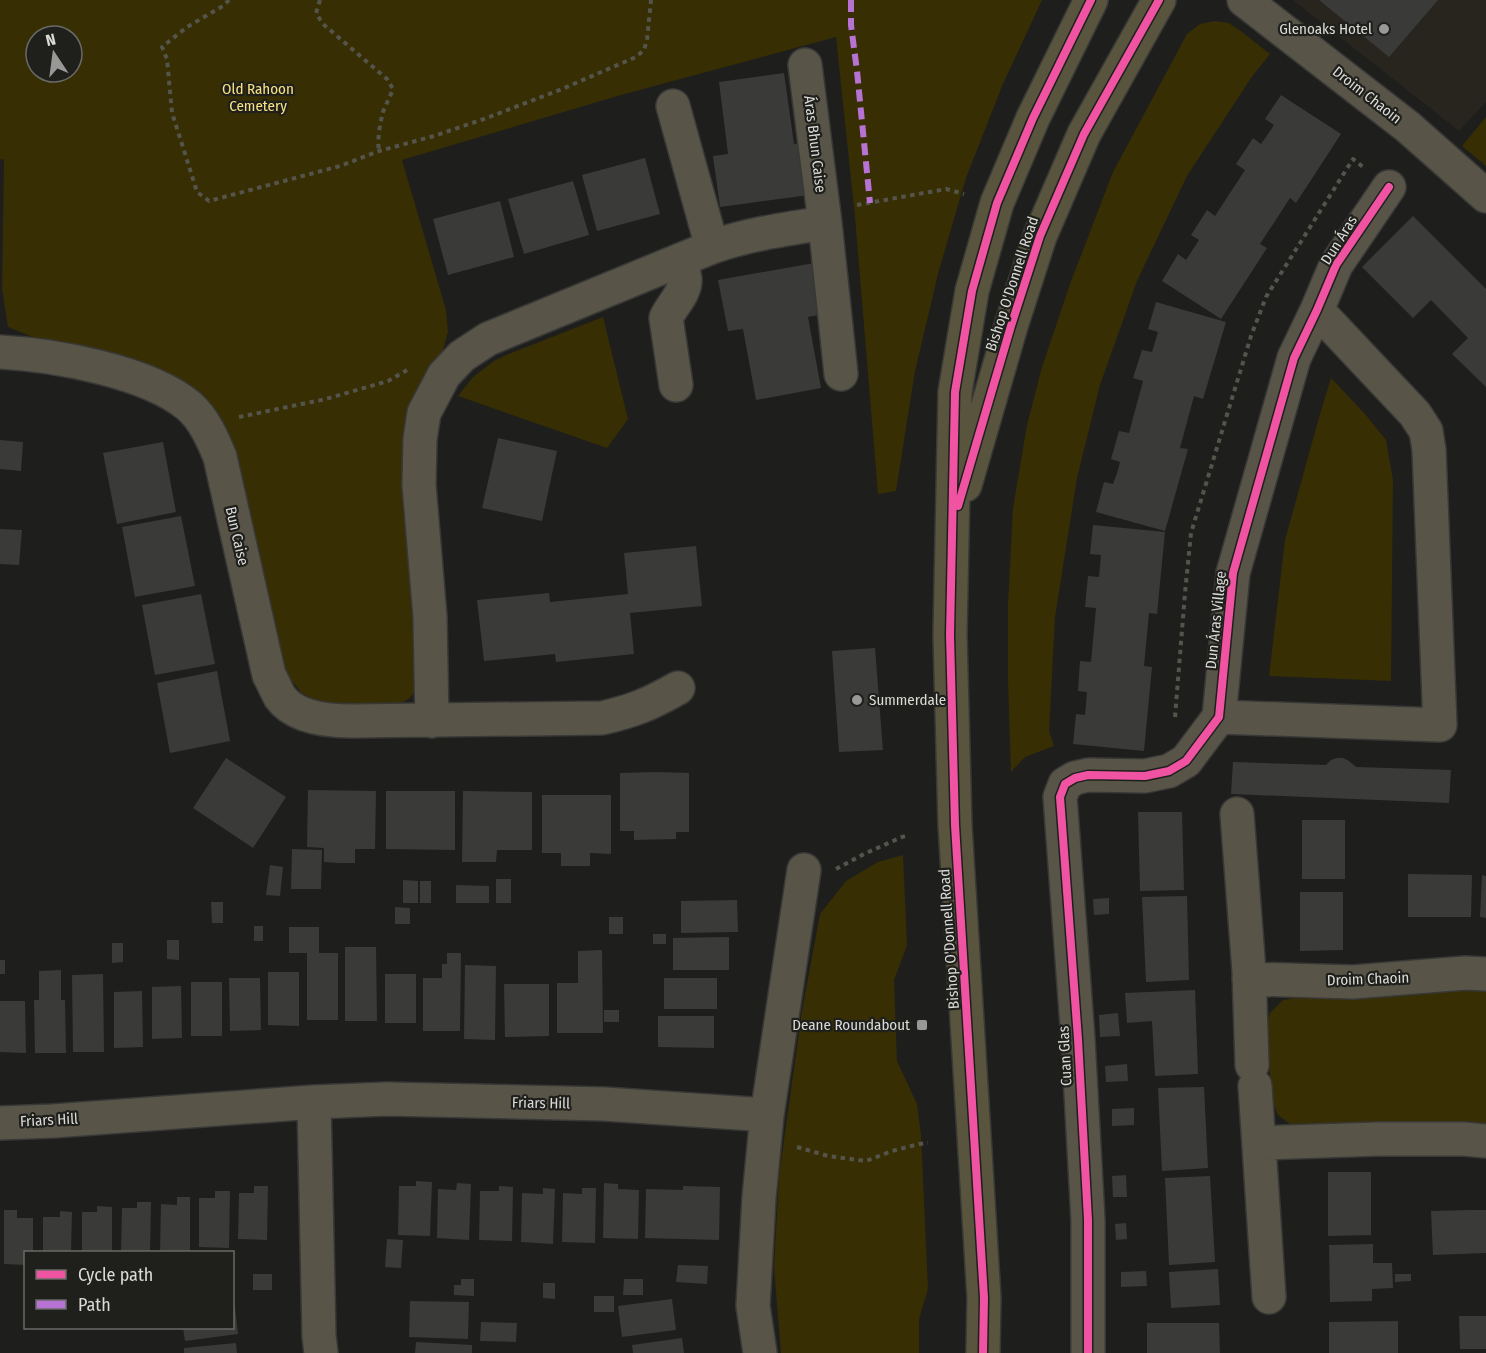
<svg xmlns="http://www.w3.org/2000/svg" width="1486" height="1353" font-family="'Fira Sans Condensed',sans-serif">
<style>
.built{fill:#27251e}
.green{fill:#372e04;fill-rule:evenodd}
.building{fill:#3a3a39}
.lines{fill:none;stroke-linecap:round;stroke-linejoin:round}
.minor-casing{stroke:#383837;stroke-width:36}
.major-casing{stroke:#383837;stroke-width:36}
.path{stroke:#55544b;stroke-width:4;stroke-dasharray:4.5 4.5;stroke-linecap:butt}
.minor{stroke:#585548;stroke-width:33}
.major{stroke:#59543d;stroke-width:33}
.quiet{stroke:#b673d3;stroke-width:6;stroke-dasharray:12 6;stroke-linecap:butt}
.cycleway-casing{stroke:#1f1f1c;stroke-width:11}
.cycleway{stroke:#f153a3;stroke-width:8}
.poi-dot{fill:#989897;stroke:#1f1f1c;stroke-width:2}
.labels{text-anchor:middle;stroke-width:4.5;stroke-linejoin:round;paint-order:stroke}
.poi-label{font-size:15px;fill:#dadad8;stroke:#1f1f1c;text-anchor:end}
.park-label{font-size:15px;fill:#f9e281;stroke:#1f1f1c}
.street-label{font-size:15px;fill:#dadad8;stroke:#1f1f1c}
</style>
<rect width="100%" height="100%" fill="#1e1e1d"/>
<path class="built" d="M1293,0H1486V102L1459,131Z"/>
<path class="green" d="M0,0H1042L1002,86L966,178L939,270L915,371L896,491L878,494L855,217L836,37L621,95L402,160L446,310L448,332L440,360L406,427L402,461L419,681C413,698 408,702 390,706L322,704L302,693L286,674L226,427L216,412L202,394L180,382L97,350L38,339L8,327L2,289L4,160L0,159ZM36,36H72V72H36Z
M1215,21L1229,23L1242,32L1270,54L1251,78L1187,176L1137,281L1100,385L1077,478L1055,617L1049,731L1054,746L1025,757L1011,772L1008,682V604L1013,508L1027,425L1042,367L1070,284L1113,172L1187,34L1200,24Z
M1486,117V166L1462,146Z
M603,317L628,419L607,448L458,396L473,377L494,361L506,355Z
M1331,378L1365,414L1386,440L1393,480L1391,681L1269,676L1285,540L1320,414Z
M903,855L907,945L894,980L897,1061L917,1104L921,1135L928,1289L919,1319V1353H781L774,1267L779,1176L802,1011L820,914L846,881L878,862Z
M1486,990V1131L1290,1124L1278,1115L1272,1100L1266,1027L1270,1013L1283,1000L1295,998L1367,997L1434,991Z"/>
<path class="building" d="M1319,0H1438L1389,57Z
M784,73L794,144L810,142L817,194L720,207L713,156L728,154L719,82Z
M1281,95L1341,134L1296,203L1290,198L1260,244L1267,248L1221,319L1162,281L1178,254L1186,260L1199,240L1191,235L1207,210L1215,216L1245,170L1236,164L1253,138L1261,144L1268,134L1274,125L1265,119Z
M645,158L660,214L597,231L582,175Z
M573,181L589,235L524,254L508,199Z
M500,201L514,257L448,275L433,219Z
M1413,216L1486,289V387L1452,354L1468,338L1431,300L1413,318L1362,267Z
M814,263L823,314L808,317L821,388L756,400L743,329L728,331L718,280Z
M1156,302L1226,322L1203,399L1194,396L1180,448L1188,449L1165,531L1096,512L1104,482L1113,484L1117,473L1120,462L1111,459L1119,431L1129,433L1143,381L1133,378L1142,350L1152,352L1158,332L1148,329Z
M498,438L557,451L542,521L482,508Z
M0,440L23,442L21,471L0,469Z
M163,442L176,512L117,524L103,453Z
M181,516L195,586L135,597L122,527Z
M1093,525L1165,532L1157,614L1149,613L1144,666L1152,667L1144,751L1073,744L1076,714L1085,715L1087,692L1078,691L1080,661L1091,662L1096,608L1085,607L1088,576L1099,577L1101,555L1090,554Z
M0,529L22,530L19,565L0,564Z
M696,546L702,606L630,613L634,654L556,662L555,654L484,661L477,600L549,593L550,602L628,594L624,553Z
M201,594L215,664L155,675L142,605Z
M875,648L883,750L839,752L832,651Z
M217,671L230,741L170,753L157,683Z
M226,758L286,797L253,848L193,808Z
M1337,758H1343L1349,761L1356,767L1451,770L1449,803L1231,794L1233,762L1326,765L1331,760Z
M656,772L689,773V832H676V839L634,840V831H620V773Z
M308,790L376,791L375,849H355V863H339L324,862V848L307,847Z
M386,791H455V850L386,849Z
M463,791L532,792V850H497L496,862H462Z
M542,795H611V854L590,853V866H561V853H542Z
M1138,812H1182L1184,890L1140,891Z
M1302,820H1345V879H1302Z
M292,849L322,850L321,889H291Z
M270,865L283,867L280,896L266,895Z
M1408,874L1472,875L1471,917H1408Z
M1482,875L1486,876V918L1480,917Z
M496,879H511V903H496Z
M403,880L418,881V903H403Z
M420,881H431V903H420Z
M456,885L489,886V903H456Z
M1300,892H1343V950L1300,951Z
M1187,896L1189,980L1146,982L1142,897Z
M1109,898V914L1094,915L1093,899Z
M737,900L738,932L681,933V901Z
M211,902H223V923H212Z
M395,907L410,908V924H395Z
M609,917H623V934H609Z
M254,926H263V941H254Z
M289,927H319V953H338V1020H307V953H289Z
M653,934H666V944H653Z
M729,937V970H673V938Z
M167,940H179V960L167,959Z
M112,943H123V962L112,963Z
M345,947H376L377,1021H345Z
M602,950L603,1033H557V983H578V951Z
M447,953H461L460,1031H423V978H442V964H447Z
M0,960H5V974H0Z
M465,965L496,966L495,1040L464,1039Z
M61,970V1000H65L66,1053H35L34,1000H39V971Z
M268,972H299V1026L268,1025Z
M103,974L104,1052H73L72,975Z
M385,974H416V1023H385Z
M229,978H260L261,1030L230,1031Z
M664,978H717V1009H664Z
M191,982H222V1036H191Z
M504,984H549V1036L505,1037Z
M181,986L182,1038L152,1039V987Z
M1195,990L1198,1074L1155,1076L1152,1021L1127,1023L1125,993Z
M142,991L143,1047L114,1048V992Z
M0,1001H25L26,1053L0,1052Z
M604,1010H619V1022H604Z
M1118,1013L1120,1036L1100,1037L1099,1015Z
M658,1016H714V1048L658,1047Z
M1127,1064L1128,1081L1106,1082L1105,1066Z
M1204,1087L1208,1168L1162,1171L1158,1088Z
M1134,1108V1125L1112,1126V1109Z
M1328,1172H1371V1235L1328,1236Z
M1126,1175L1127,1197H1113L1112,1176Z
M1210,1176L1215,1262L1169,1265L1165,1178Z
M416,1181L432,1182L430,1236L398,1235L399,1186H416Z
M457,1183L471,1184L469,1240L437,1238L438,1189L456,1190Z
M604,1183L618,1184V1189L639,1190L638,1239L603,1238Z
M254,1186H268L267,1240L238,1239L239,1193H254Z
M499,1186L513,1187L512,1241L479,1240L480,1191H499Z
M683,1186L720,1187L719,1240L645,1238L646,1189L683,1190Z
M543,1188L555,1189L553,1244L521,1242L522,1193L543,1194Z
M582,1188H596L595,1243L562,1242L563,1193L582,1194Z
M215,1191H230L229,1248L199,1247V1198H215Z
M177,1197H190V1252H160L161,1204L177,1205Z
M137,1202H151L150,1252H121L122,1208H137Z
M97,1206L112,1207V1252H82V1212H97Z
M4,1210H17V1218H33V1252H26V1265L4,1264Z
M1470,1210H1486V1253L1433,1255L1431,1211Z
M60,1211L72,1212L71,1252H43V1217H60Z
M1126,1223L1127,1239L1116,1240L1115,1224Z
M387,1239L403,1240L401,1268L385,1267Z
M1373,1244V1263H1392L1393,1288L1372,1289V1301L1330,1302L1329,1245Z
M678,1265L708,1266L707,1284L676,1282Z
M1218,1269L1220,1305L1171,1308L1169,1272Z
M1146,1271L1147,1286L1121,1287V1272Z
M253,1274H272V1290H253Z
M1395,1274H1411V1281L1395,1282Z
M461,1279H474V1296L454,1295V1285H461Z
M624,1279H643V1295H623Z
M543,1283H555V1299L543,1298Z
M594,1296H614V1312H594Z
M232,1299H234L238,1334L185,1341L183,1328H232Z
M672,1299L676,1330L622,1337L618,1306Z
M410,1301L469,1302L468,1339L409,1337Z
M1459,1316H1486V1349H1460Z
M1398,1321V1353H1329V1322Z
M481,1322L517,1323L516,1342L480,1341Z
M1147,1323H1219L1220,1353H1147Z
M682,1338L684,1353H633L632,1345Z
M416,1342L472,1345V1353H415Z
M236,1343L237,1353H184V1348Z"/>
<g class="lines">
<g class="minor-casing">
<path id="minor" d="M1244,0L1408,127L1486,196
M805,65L825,223L841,374
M673,106L712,247
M0,352C54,355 147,371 189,406C204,419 213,440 220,457L269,675C273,682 276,690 280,697C295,718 329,721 352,721L602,718C633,711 650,704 678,688
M676,385L666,318C671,306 686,293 685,279C684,273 682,266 680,260
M1219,717L1440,725L1429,450L1426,431L1415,414L1317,310
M432,721L430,617L419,485L420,439L424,413L444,375L462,356L488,339L712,247C749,234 786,229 825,223
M1237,814L1249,971L1252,1065
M1249,979L1353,982L1465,973L1486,974
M1255,1086L1269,1297
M314,1102L319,1336L321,1353
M0,1123L53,1121L314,1102L387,1099L604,1104L767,1115
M1259,1143L1379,1139H1464L1486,1141
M760,1353L753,1306L759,1197L767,1115L804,870
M1088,1353V1220L1078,1039L1060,797L1065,784L1075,778L1088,775L1145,776L1169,771L1186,761L1219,717L1233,573L1294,358L1317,310L1336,265L1389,187"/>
</g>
<g class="major-casing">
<path id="major" d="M965,485L1011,326L1040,236L1084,134L1159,0
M983,1353L984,1298L955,825L950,635L955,392L972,291L997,203L1033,118L1091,0"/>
</g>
<path class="path" d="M229,0L223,6L187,27L162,47L167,59L172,113L182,144L197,192L209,201L340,166L379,151L434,136L484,119L562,89L636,57L644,50L647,40L651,0
M320,0L316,13L323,24L387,79L393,89C390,97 386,104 383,112C380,124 377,139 379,151
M857,205L946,189L964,194
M239,417L326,399L388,381L407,370
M1175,717L1185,593L1191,533L1251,336L1266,297L1353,159L1363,167
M836,869L864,854L902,837L909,835
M797,1147L828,1156L866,1161L892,1151L919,1144L928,1143"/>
<use href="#minor" class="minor"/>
<use href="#major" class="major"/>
<path class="quiet" d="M851,0V25L857,71L870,203"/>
<g class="cycleway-casing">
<path id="cycleway" d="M958,506L1011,326L1040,236L1084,134L1159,0
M983,1353L984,1298L955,825L950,635L955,392L972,291L997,203L1033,118L1091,0
M1088,1353V1220L1078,1039L1060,797L1065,784L1075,778L1088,775L1145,776L1169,771L1186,761L1219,717L1233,573L1294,358L1317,310L1336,265L1389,187"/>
</g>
<use href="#cycleway" class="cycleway"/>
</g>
<g class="poi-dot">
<circle cx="1384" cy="29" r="6"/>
<circle cx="857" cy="700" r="6"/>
<rect x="916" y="1019" width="12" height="12" rx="3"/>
</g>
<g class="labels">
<g class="poi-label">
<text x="1372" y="34">Glenoaks Hotel</text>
<text x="869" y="705" text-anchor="start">Summerdale</text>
<text x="910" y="1030">Deane Roundabout</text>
</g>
<g class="park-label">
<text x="258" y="94">Old Rahoon<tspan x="258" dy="17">Cemetery</tspan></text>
</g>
<g class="street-label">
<text transform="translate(1367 95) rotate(38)" y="5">Droim Chaoin</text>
<text transform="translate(815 144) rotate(83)" y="5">Áras Bhun Caise</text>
<text transform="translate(1339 240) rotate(-58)" y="5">Dun Áras</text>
<text transform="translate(1012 284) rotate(-72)" y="5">Bishop O'Donnell Road</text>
<text transform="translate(237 536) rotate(77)" y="5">Bun Caise</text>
<text transform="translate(1216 620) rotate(-84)" y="5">Dun Áras Village</text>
<text transform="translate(949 939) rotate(-94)" y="5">Bishop O'Donnell Road</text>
<text transform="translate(1368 979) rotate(-2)" y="5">Droim Chaoin</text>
<text transform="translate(1065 1056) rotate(-93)" y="5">Cuan Glas</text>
<text transform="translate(541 1103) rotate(1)" y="5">Friars Hill</text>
<text transform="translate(49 1120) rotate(-3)" y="5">Friars Hill</text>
</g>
</g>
<rect x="24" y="1251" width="210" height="78" fill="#1f1f1c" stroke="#6a6a67" stroke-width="1.5"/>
<rect x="36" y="1270" width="30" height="9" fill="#f153a3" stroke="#6a6a67" stroke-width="1.5"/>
<text x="78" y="1281" font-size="18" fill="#dadad8">Cycle path</text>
<rect x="36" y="1300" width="30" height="9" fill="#b673d3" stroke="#6a6a67" stroke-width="1.5"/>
<text x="78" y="1311" font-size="18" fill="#dadad8">Path</text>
<g transform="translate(54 54) rotate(347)"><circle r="28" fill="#1f1f1c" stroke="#6a6a67" stroke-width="1.5"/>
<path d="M0-4.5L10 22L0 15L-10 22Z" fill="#989897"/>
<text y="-9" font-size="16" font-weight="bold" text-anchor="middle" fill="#dadad8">N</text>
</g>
</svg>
